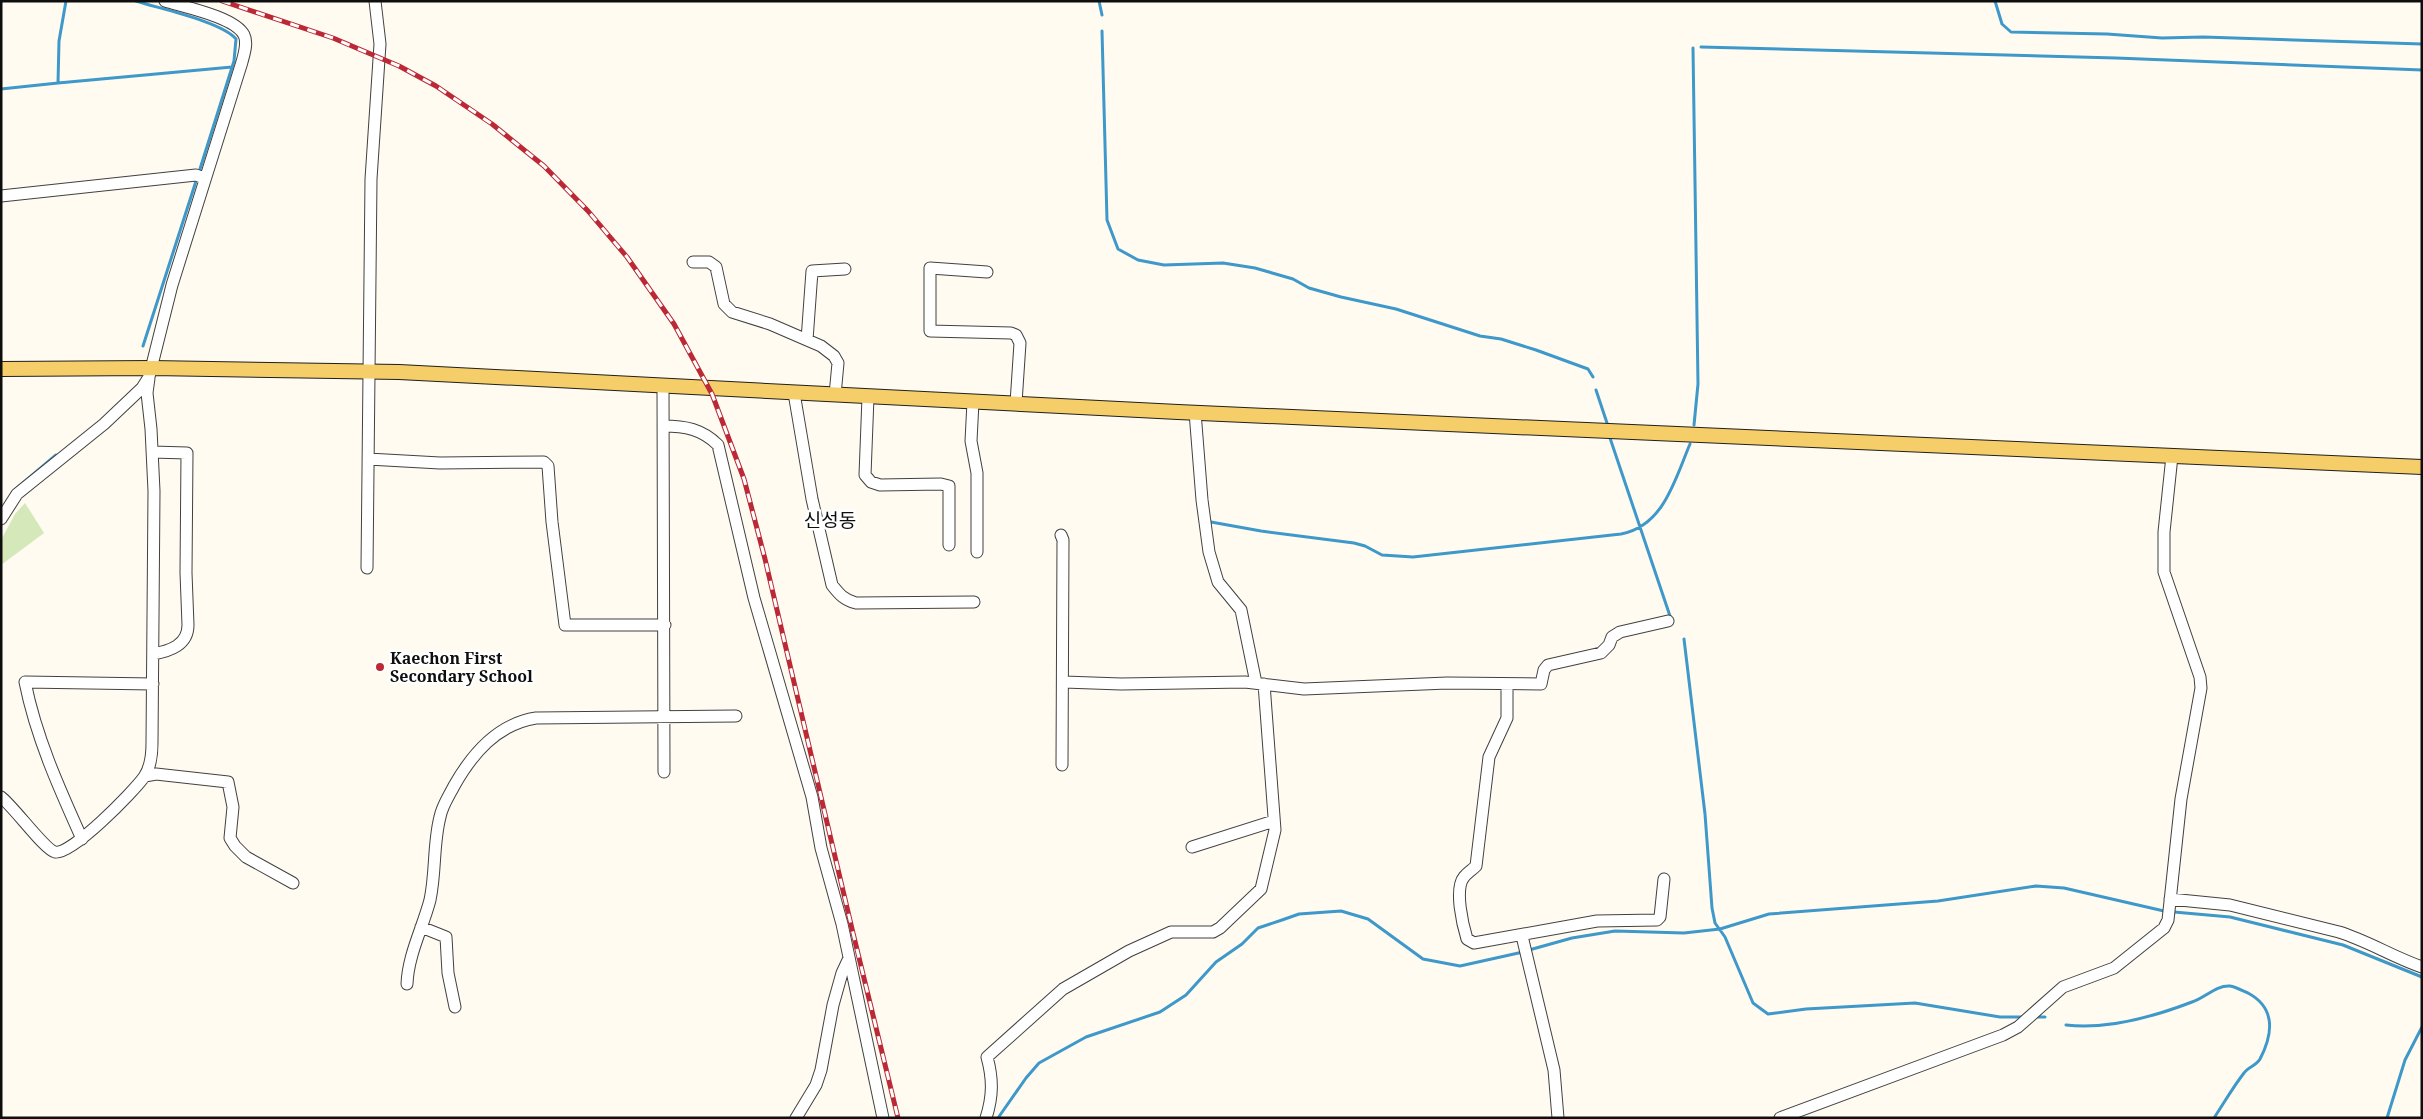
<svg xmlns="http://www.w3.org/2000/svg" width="2423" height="1119" font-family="'Noto Serif','Noto Sans KR',serif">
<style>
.green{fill:#d4e8ba}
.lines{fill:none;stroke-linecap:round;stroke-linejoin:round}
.stream{stroke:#3e98ca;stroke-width:3}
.minor-casing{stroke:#414141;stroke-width:13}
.major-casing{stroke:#1f1f1f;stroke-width:16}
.minor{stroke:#fff;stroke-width:11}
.major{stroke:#f5cd69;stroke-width:14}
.rail-casing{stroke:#bb2936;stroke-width:5}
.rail{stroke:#fff;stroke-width:3;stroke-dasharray:9;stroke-linecap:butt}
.poi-dot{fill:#bb2936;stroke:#fff;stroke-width:2}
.labels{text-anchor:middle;stroke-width:5;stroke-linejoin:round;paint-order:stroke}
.poi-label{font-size:16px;font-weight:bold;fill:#0e0e0e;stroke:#fff;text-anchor:start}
.quarter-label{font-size:19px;fill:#0e0e0e;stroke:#fff}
</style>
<rect width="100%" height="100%" fill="#fffbf0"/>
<path class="green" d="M25,503L44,533L1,565V540L15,514Z"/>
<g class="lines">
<path class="stream" d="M136,1C161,9 222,22 236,39L234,61L199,172
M1099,1L1102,15
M1995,1L2002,24L2011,32L2107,34L2162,38L2203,37L2422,44
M1102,31L1107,220L1118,249L1138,260L1164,265L1223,263L1255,268L1293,279L1309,288L1341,297L1396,309L1480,336L1501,339L1536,350L1588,369L1593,377
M1701,47L2116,58L2422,70
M1693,48L1698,384L1694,425
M58,83L232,67
M1,89L58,83L59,41L66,1
M143,346L197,178
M1596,390L1607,423
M1610,438L1671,619
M17,488L56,455
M1211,522L1261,531L1354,543L1365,546L1382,555L1413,557L1621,534C1664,526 1675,479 1690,444
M1684,639L1705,814L1712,908L1715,923L1725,937L1753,1003L1768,1014L1806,1009L1915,1003L2000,1017H2022
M2174,912L2230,917L2343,945L2422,977
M1529,950L1572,938L1615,931L1684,933L1720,929L1769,914L1938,901L2036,886L2064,888L2164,911
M2036,1017H2045
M2066,1025C2108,1030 2153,1017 2192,1002C2205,998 2216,985 2230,986C2236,987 2243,991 2248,993C2276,1008 2273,1034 2260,1059C2256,1066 2248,1067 2244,1073C2233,1087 2224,1103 2214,1118
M998,1118L1026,1078L1039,1063L1086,1037L1160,1012L1186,995L1216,962L1242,944L1258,928L1282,920L1299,914L1341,911L1368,919L1423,959L1460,966L1523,952
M2387,1118L2405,1060L2422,1027"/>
<g class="minor-casing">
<path id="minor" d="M1,196L196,175L204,178
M693,262H709L716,267L724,304L732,312L770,324L807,340L821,346L834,356L838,363L835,395
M987,272L930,268V331L1011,333L1016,335L1020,343L1016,403
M807,340L812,271L845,269
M663,387L664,772
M794,393L812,499L832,585C839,594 844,600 856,603L974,602
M868,397L865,475L871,482L880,485L941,484L949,486V545
M973,402L971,441L977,473V552
M1195,412L1202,500L1209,552L1218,582L1241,610L1256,683
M663,426C685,426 702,429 718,445L754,598L812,797L821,848L842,924L883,1118
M152,452L187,453L186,573L188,625C188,645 170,651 153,654
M368,459L440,463L544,462L548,466L552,522L565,625H665
M1,519L17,494L104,424L142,388L149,377L172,285L242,62C244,54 248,43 244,35C235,17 184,7 165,1
M1061,535L1063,540L1062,765
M367,568L371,179L380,44L375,1
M1064,682L1121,684L1245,682L1304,689L1447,683L1541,684L1544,670L1548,665L1601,653L1609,645L1612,637L1620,632L1668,621
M1507,685V718L1489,757L1476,866C1472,870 1467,873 1464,877C1454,889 1463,926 1467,939L1474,943L1597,921L1657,920L1660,917L1664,879
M145,776L156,774L228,782L233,807L230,838L235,846L246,857L293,883
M1,797C14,807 45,850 55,852C71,856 134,791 144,777C151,767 152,755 152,743L154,491L151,429L147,393L149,378
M82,839C59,788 36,737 25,682L153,684
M1192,847L1274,821
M2170,899L2230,905L2339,932C2368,941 2393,957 2422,967
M421,927L446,937L448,973L455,1007
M1522,936L1554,1070L1558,1118
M407,984C408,955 423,927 430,900C436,872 433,844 440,817C442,806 449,796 454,786C472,754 497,724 536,718L736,716
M796,1118L816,1085L821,1070L833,1005L842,973L849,958
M986,1118C993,1096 993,1079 987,1057L1063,989L1129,951L1171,932H1213L1220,928L1261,889L1275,830L1264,684
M1780,1118L2003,1035L2018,1027L2063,987L2114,968L2164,928L2168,920L2181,799L2201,688L2200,677L2164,572V532L2172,456"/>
</g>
<g class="major-casing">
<path id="major" d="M1,369L152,368L399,372L1178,412L2422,467"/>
</g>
<use href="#minor" class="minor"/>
<use href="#major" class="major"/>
<g class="rail-casing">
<path id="rail" d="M222,1L333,38L399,66L436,86L492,124L544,166L588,211L627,257L674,324L712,394L744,479L765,559L853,933L898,1118"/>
</g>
<use href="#rail" class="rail"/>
</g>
<circle class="poi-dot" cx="380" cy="667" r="5"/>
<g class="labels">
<g class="poi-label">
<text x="390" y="664">Kaechon First<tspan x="390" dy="18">Secondary School</tspan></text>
</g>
<g class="quarter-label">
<text x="830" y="527">신성동</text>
</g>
</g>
<rect width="2423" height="1119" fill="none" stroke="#0e0e0e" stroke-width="5"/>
</svg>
